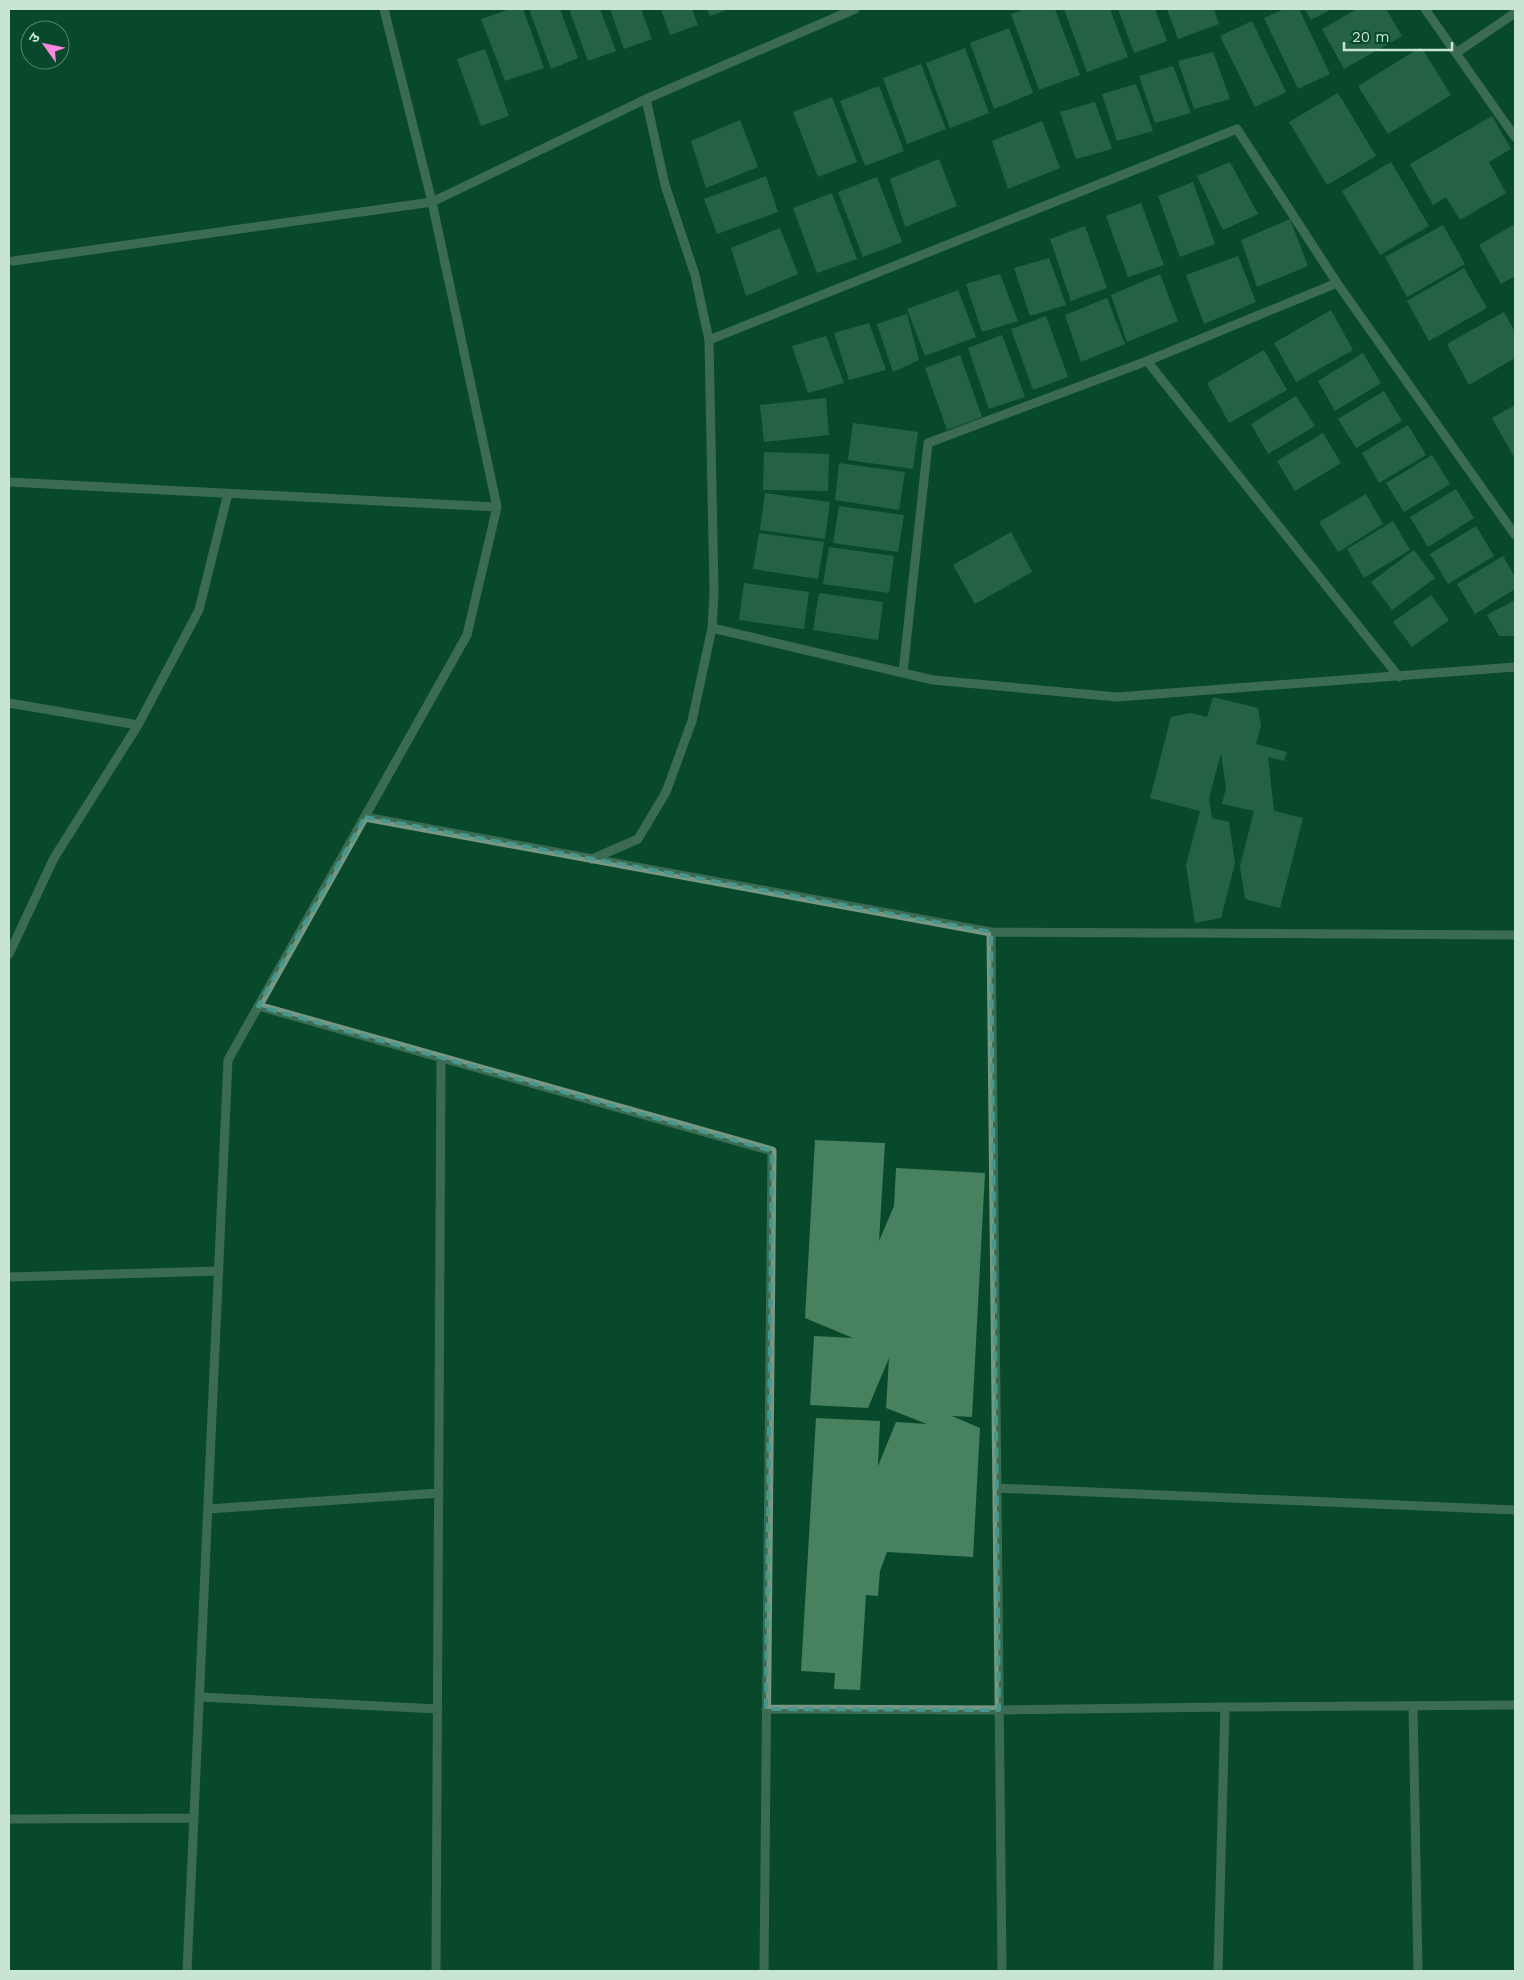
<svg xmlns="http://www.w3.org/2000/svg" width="1524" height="1980" font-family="'Work Sans','Noto Sans Devanagari',sans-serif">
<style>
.building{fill:#488160}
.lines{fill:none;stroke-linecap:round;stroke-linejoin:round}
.minor{stroke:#789883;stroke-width:9}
.marked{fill:none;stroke:#46978c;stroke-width:4;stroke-dasharray:10 6;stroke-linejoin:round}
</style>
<rect width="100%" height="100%" fill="#09492b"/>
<path class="building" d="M510,9H523L544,68L505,81L481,19Z
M529,9H560L578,58L551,69Z
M569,9H600L616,51L588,61Z
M610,9H641L652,39L624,49Z
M661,9H692L698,25L670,35Z
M707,9H729L710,16Z
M1025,9H1055L1080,75L1039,90L1011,14Z
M1064,9H1110L1128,57L1087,72Z
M1118,9H1155L1167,41L1134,53Z
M1167,9H1214L1219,24L1178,39Z
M1284,9H1299L1330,74L1298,89L1264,18Z
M1305,9H1332L1311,20Z
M1357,9H1386L1402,36L1344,69L1322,29Z
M1252,21L1286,92L1255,107L1220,36Z
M1009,28L1033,93L994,109L970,43Z
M1421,47L1451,95L1388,134L1358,86Z
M965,48L989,113L950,128L926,63Z
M485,49L509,116L481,126L457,59Z
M1213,52L1230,99L1194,109L1178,61Z
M921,64L946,129L907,144L883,78Z
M1173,66L1191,113L1155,123L1139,76Z
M1136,84L1153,131L1117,141L1102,94Z
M879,86L904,151L865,166L840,101Z
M1338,93L1376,156L1327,185L1289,122Z
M832,97L857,162L818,177L793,112Z
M1095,102L1112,149L1076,159L1060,112Z
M1492,116L1511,149L1489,162L1506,193L1460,220L1446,197L1433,205L1410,164Z
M740,120L758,167L706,188L691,141Z
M1042,121L1060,168L1008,189L992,141Z
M939,159L957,206L905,227L890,179Z
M1230,162L1258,214L1223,230L1197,176Z
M1391,162L1429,226L1380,255L1342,191Z
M766,176L778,212L717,234L704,199Z
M877,177L902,242L863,257L838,192Z
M1193,182L1215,244L1180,257L1158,196Z
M832,193L857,259L817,273L793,208Z
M1141,203L1164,265L1128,277L1106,216Z
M1290,219L1308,266L1257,287L1241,240Z
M1515,224V276L1501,284L1479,245Z
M1443,225L1465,264L1407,297L1385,257Z
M1085,226L1107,288L1071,301L1050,239Z
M780,228L798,274L746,296L731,248Z
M1238,256L1256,302L1204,324L1186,275Z
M1049,258L1066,305L1030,316L1014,268Z
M1464,268L1487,308L1429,341L1407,301Z
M1000,274L1018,321L982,332L966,284Z
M1160,274L1178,321L1127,342L1111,295Z
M958,290L976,337L925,356L907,309Z
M1107,298L1125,344L1081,362L1065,315Z
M1331,310L1353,350L1296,382L1274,343Z
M1504,312L1515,332V358L1469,385L1447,344Z
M907,314L919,360L893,372L877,324Z
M1046,316L1068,377L1033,390L1011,329Z
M869,323L886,370L849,380L834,333Z
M1002,335L1025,397L989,409L968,348Z
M826,336L844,383L808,393L792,346Z
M1264,350L1287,390L1229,423L1207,383Z
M1363,353L1381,383L1335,411L1318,381Z
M960,355L982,417L947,430L925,368Z
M1384,391L1402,421L1356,448L1338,419Z
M1296,396L1315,426L1268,454L1251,424Z
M826,398L829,435L764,442L760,405Z
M1515,405V457H1514L1492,418Z
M853,423L918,432L913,469L848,460Z
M1408,425L1426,455L1379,483L1362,453Z
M1323,433L1341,463L1295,491L1277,461Z
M764,452L829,454L828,491L763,490Z
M1432,455L1450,484L1404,512L1386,483Z
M839,463L905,472L899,510L835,500Z
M1456,489L1474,518L1428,547L1410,517Z
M765,493L830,502L825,539L760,530Z
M1366,494L1383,524L1338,552L1319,522Z
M839,506L904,515L898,552L833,543Z
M1393,521L1410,550L1364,578L1347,549Z
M1476,526L1494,556L1448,584L1430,554Z
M1011,532L1032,572L975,604L953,565Z
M759,533L824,542L818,579L753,569Z
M829,547L894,556L889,593L823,584Z
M1414,550L1435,578L1392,610L1371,582Z
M1503,556L1515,577V589L1475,614L1457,584Z
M744,583L809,592L804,629L739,620Z
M819,593L883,602L878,640L813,630Z
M1431,595L1449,620L1412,647L1393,622Z
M1515,600V636H1499L1487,615Z
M1213,697L1258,708L1261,726L1256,744L1287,752L1284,761L1268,757L1274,811L1303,818L1280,908L1245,899L1240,866L1254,811L1222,804L1226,788L1221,753L1209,798L1212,818L1229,822L1235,863L1221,918L1195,923L1186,865L1200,811L1150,798L1171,717L1190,713L1207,717Z
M815,1140L885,1143L879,1241L894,1206L896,1168L985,1173L972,1417L952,1416L980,1428L973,1557L887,1552L880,1571L878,1596L866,1595L860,1690L834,1689L835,1673L801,1671L816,1418L880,1421L878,1466L896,1422L927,1424L886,1408L889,1358L868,1408L810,1405L814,1336L853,1338L805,1318Z"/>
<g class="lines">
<path class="minor" d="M1425,9L1515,137
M1456,53L1515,13
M13,261L432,202L384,9
M709,340L1237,129L1337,283
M1147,361L1399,677
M9,482L497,507L432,202L646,99L855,9
M712,628L933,680L1117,697L1515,667
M903,672L928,443L1147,361L1337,283L1515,535
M9,703L138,725
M365,817L991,932
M592,859L638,839L666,792L692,721L712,628L714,592L709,340L695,275L665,185L646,99
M9,954L54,858L138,725L199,610L228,493
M258,1006L772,1151L764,1971
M9,1277L219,1271
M997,1488L1515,1510
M208,1509L439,1493
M200,1697L438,1709
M1413,1706L1418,1971
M766,1709L999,1710L1225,1707
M9,1819L194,1818
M187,1971L228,1060L467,635L497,507
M436,1971L441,1058
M1002,1971L991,932L1515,935
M1218,1971L1225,1707L1515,1705"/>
</g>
<path d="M0 0H1524V1980H0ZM365,817L991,932L999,1710L766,1709L772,1151L258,1006Z" fill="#09492b" fill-opacity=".55" fill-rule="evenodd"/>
<path class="marked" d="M365,817L991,932L999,1710L766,1709L772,1151L258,1006Z"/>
<rect width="1524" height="1980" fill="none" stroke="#c8e5d2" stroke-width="20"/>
<g transform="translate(45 45) rotate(303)"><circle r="24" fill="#09492b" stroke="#55876e"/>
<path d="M0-4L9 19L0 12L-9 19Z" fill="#fe86e1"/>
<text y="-8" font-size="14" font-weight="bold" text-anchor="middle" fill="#c8e5d2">उ</text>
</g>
<path d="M1344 42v8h108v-8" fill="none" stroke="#c8e5d2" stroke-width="2.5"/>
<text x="1352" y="42" font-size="15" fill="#c8e5d2" stroke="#09492b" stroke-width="4" paint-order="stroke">20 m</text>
</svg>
